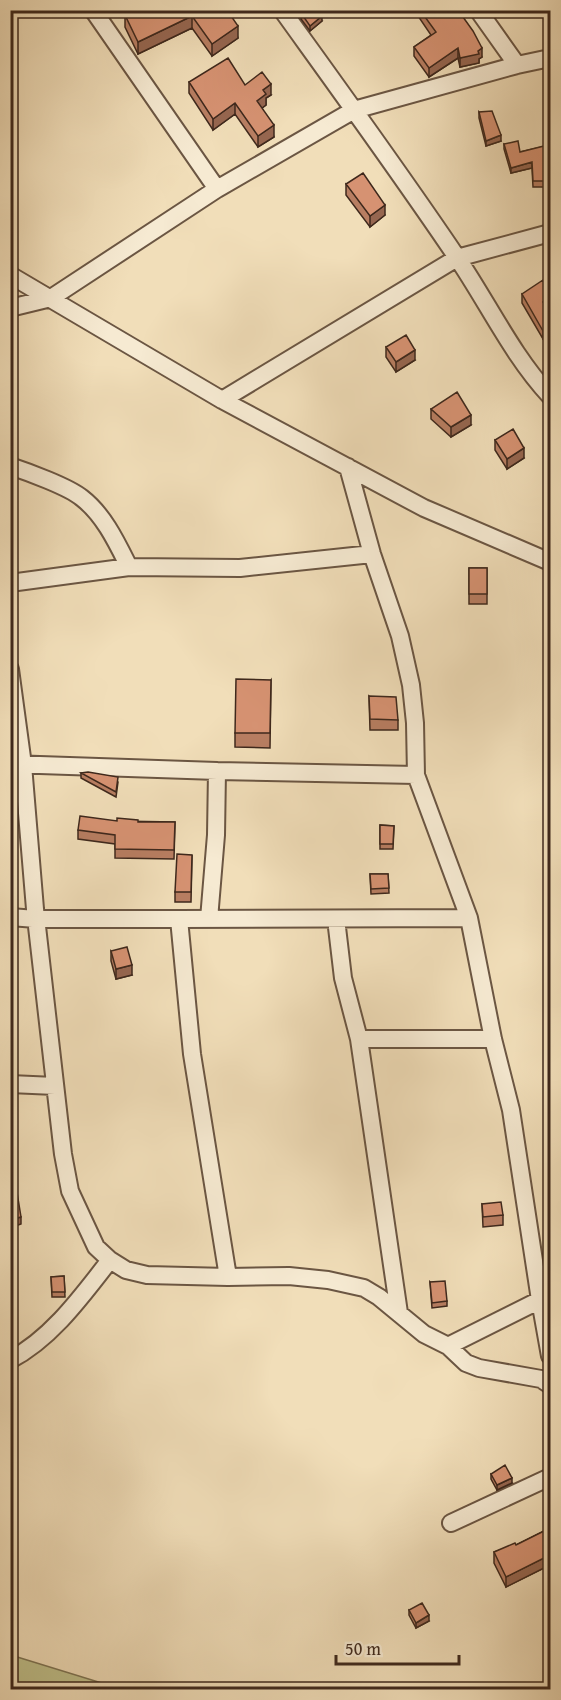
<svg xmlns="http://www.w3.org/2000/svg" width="561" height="1700" font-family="'Gentium Book Plus',serif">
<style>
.green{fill:#bfc08b;stroke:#7e7454;stroke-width:1.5}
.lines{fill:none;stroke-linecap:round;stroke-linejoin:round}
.street-casing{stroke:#6b5643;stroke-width:20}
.street{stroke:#f6ead2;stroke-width:16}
.wall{fill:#b87e62;stroke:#3e281c;stroke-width:1.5}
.shaded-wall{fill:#966650;stroke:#3e281c;stroke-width:1.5}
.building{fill:#d69272;stroke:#3e281c;stroke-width:1.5}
</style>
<rect width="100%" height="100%" fill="#f1deb9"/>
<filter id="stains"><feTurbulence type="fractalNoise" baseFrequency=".00333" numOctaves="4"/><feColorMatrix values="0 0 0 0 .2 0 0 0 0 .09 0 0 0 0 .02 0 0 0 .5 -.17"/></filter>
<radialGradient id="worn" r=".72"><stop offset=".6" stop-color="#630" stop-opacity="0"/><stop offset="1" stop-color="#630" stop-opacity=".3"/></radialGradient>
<path class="green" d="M14,1656L121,1689H122H11V1658Z"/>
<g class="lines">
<g class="street-casing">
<path id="street" d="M93,10L217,189
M282,10C341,92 400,173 456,256C488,303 512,355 550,396
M478,10L517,65
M10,275L222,400L424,508L550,562
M10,308L51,298L217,189L354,110L517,65L550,58
M222,400L457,258L550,233
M10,466C28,472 69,487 82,498C104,515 117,543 129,567
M348,467L372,554L400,636L411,685L415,723L416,775L469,918L493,1039L511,1110L540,1300L550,1356
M10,583L129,567L240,568L372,554
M10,669L23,765L35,909L63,1154L70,1191L96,1247L110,1260L126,1270L147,1275L228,1277L289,1276L328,1280L364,1288L379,1297L424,1334L448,1346L466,1363L479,1368L541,1379L550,1385
M10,764L217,771
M10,917L36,919H179L469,918
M179,919L192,1054L228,1277
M209,919L216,835L217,771L416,775
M336,919L343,978L359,1039
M10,1084L55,1086
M399,1313L359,1039H493
M448,1346L540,1300L550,1298
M10,1360C51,1339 82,1296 110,1260
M451,1523L550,1477"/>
</g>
<use href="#street" class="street"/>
</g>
<path class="wall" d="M227,10L238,38L212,56L192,28L138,54L125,27V15Z
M414,10H458L482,57L479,59V63L460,67L458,58L429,77L414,56V47L431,35Z
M301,13L322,21L310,31L301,19Z
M189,82L245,85L271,95L266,98V105L262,108L274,137L258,147L235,114L213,130L189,93Z
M479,112L501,141L486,146L479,118Z
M504,144L520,152L550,145V187H533L532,168L511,173L504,149Z
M346,184L385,215L370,227L346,195Z
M522,294L547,309L543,339L522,303Z
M386,347L415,360L396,372L386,357Z
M431,409L471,425L451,437L431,419Z
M495,440L524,458L507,469L495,450Z
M469,568H487V604H469Z
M271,680L270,748L235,747V733Z
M369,696L398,720V730H370Z
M81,773L118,782L116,797L81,778Z
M117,821L175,822L174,859L115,858V844L78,839V830Z
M380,825L394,826L393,849H380Z
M192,855L191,902H175V892Z
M370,874H388L389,893L371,894Z
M111,951L132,975L116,979L111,961Z
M10,1058H14L13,1074H10Z
M482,1204L503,1215V1225L483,1227Z
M64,1276L65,1297H52L51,1277Z
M430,1282L447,1301V1306L432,1308Z
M491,1474L512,1483L497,1490L491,1479Z
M550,1528V1565L506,1587L494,1563V1552L516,1545Z
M409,1610L429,1621L416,1628L409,1615Z"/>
<path class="shaded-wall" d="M192,16V28L138,54V42Z
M322,16V21L310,31V26Z
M238,26V38L212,56V44Z
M458,48V58L429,77V68Z
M482,48V57L479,59V63L460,67V58L478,51Z
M271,84V95L266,98V105L257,112V101L263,90Z
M235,103V114L213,130V119Z
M274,125V137L258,147V136Z
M501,135V141L486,146V141Z
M532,162V168L511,173V168Z
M385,205V215L370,227V216Z
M550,297V306L543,311V302Z
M550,326V335L543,339V331Z
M415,350V360L396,372V362Z
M471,415V425L451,437V427Z
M524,448V458L507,469V459Z
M132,965V975L116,979V969Z
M21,1217V1224L10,1228V1220Z
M512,1478V1483L497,1490V1485Z
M550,1555V1565L506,1587V1577Z
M429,1615V1621L416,1628V1623Z"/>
<path class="building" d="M134,10H227L238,26L212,44L192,16L138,42L125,15Z
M305,10H318L322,16L310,26L301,13Z
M420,10H458L473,31L482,48L478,51L479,54L460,58L458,48L429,68L414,47L436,32Z
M228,58L245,85L262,72L271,84L263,90L266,94L257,101L274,125L258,136L235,103L213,119L189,82Z
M492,111L501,135L486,141L479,112Z
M518,141L520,152L544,146L550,145V181H533L532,162L511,168L504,144Z
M363,173L385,205L370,216L346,184Z
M543,280L550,292V297L543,302L550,315V326L543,331L522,294Z
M406,335L415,350L396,362L386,347Z
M457,392L471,415L451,427L431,409Z
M513,429L524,448L507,459L495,440Z
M469,568H487V594H469Z
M236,679L271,680L270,733H235Z
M369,696L396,697L398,720L370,719Z
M88,772L118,777L116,792L81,773Z
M80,816L117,821V818L138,820V822H175L174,850L115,849V835L78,830Z
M380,825L394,826L393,844H380Z
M177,854L192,855L191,892H175Z
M370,874H388L389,888L371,889Z
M127,947L132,965L116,969L111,951Z
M10,1058H14L13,1067H10Z
M10,1149L14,1175L10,1171Z
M14,1174L21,1217L10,1220V1175Z
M501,1202L503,1215L483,1217L482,1204Z
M64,1276L65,1292H52L51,1277Z
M445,1281L447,1301L432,1303L430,1282Z
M505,1465L512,1478L497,1485L491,1474Z
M550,1528V1534H548L550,1538V1555L506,1577L494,1552L515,1543L516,1545Z
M422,1603L429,1615L416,1623L409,1610Z"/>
<rect width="561" height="1700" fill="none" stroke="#f1deb9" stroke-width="36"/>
<rect x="12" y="12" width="537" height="1676" fill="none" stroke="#3e281c" stroke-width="3"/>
<rect x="18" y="18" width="525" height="1664" fill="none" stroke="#3e281c" stroke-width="1.5"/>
<path d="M336 1655v9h123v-9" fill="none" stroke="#3e281c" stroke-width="3"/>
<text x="345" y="1655" font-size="18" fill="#3e281c" stroke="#f6ead2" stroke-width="4.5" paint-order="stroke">50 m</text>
<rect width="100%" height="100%" filter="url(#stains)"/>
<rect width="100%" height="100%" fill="url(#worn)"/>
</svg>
